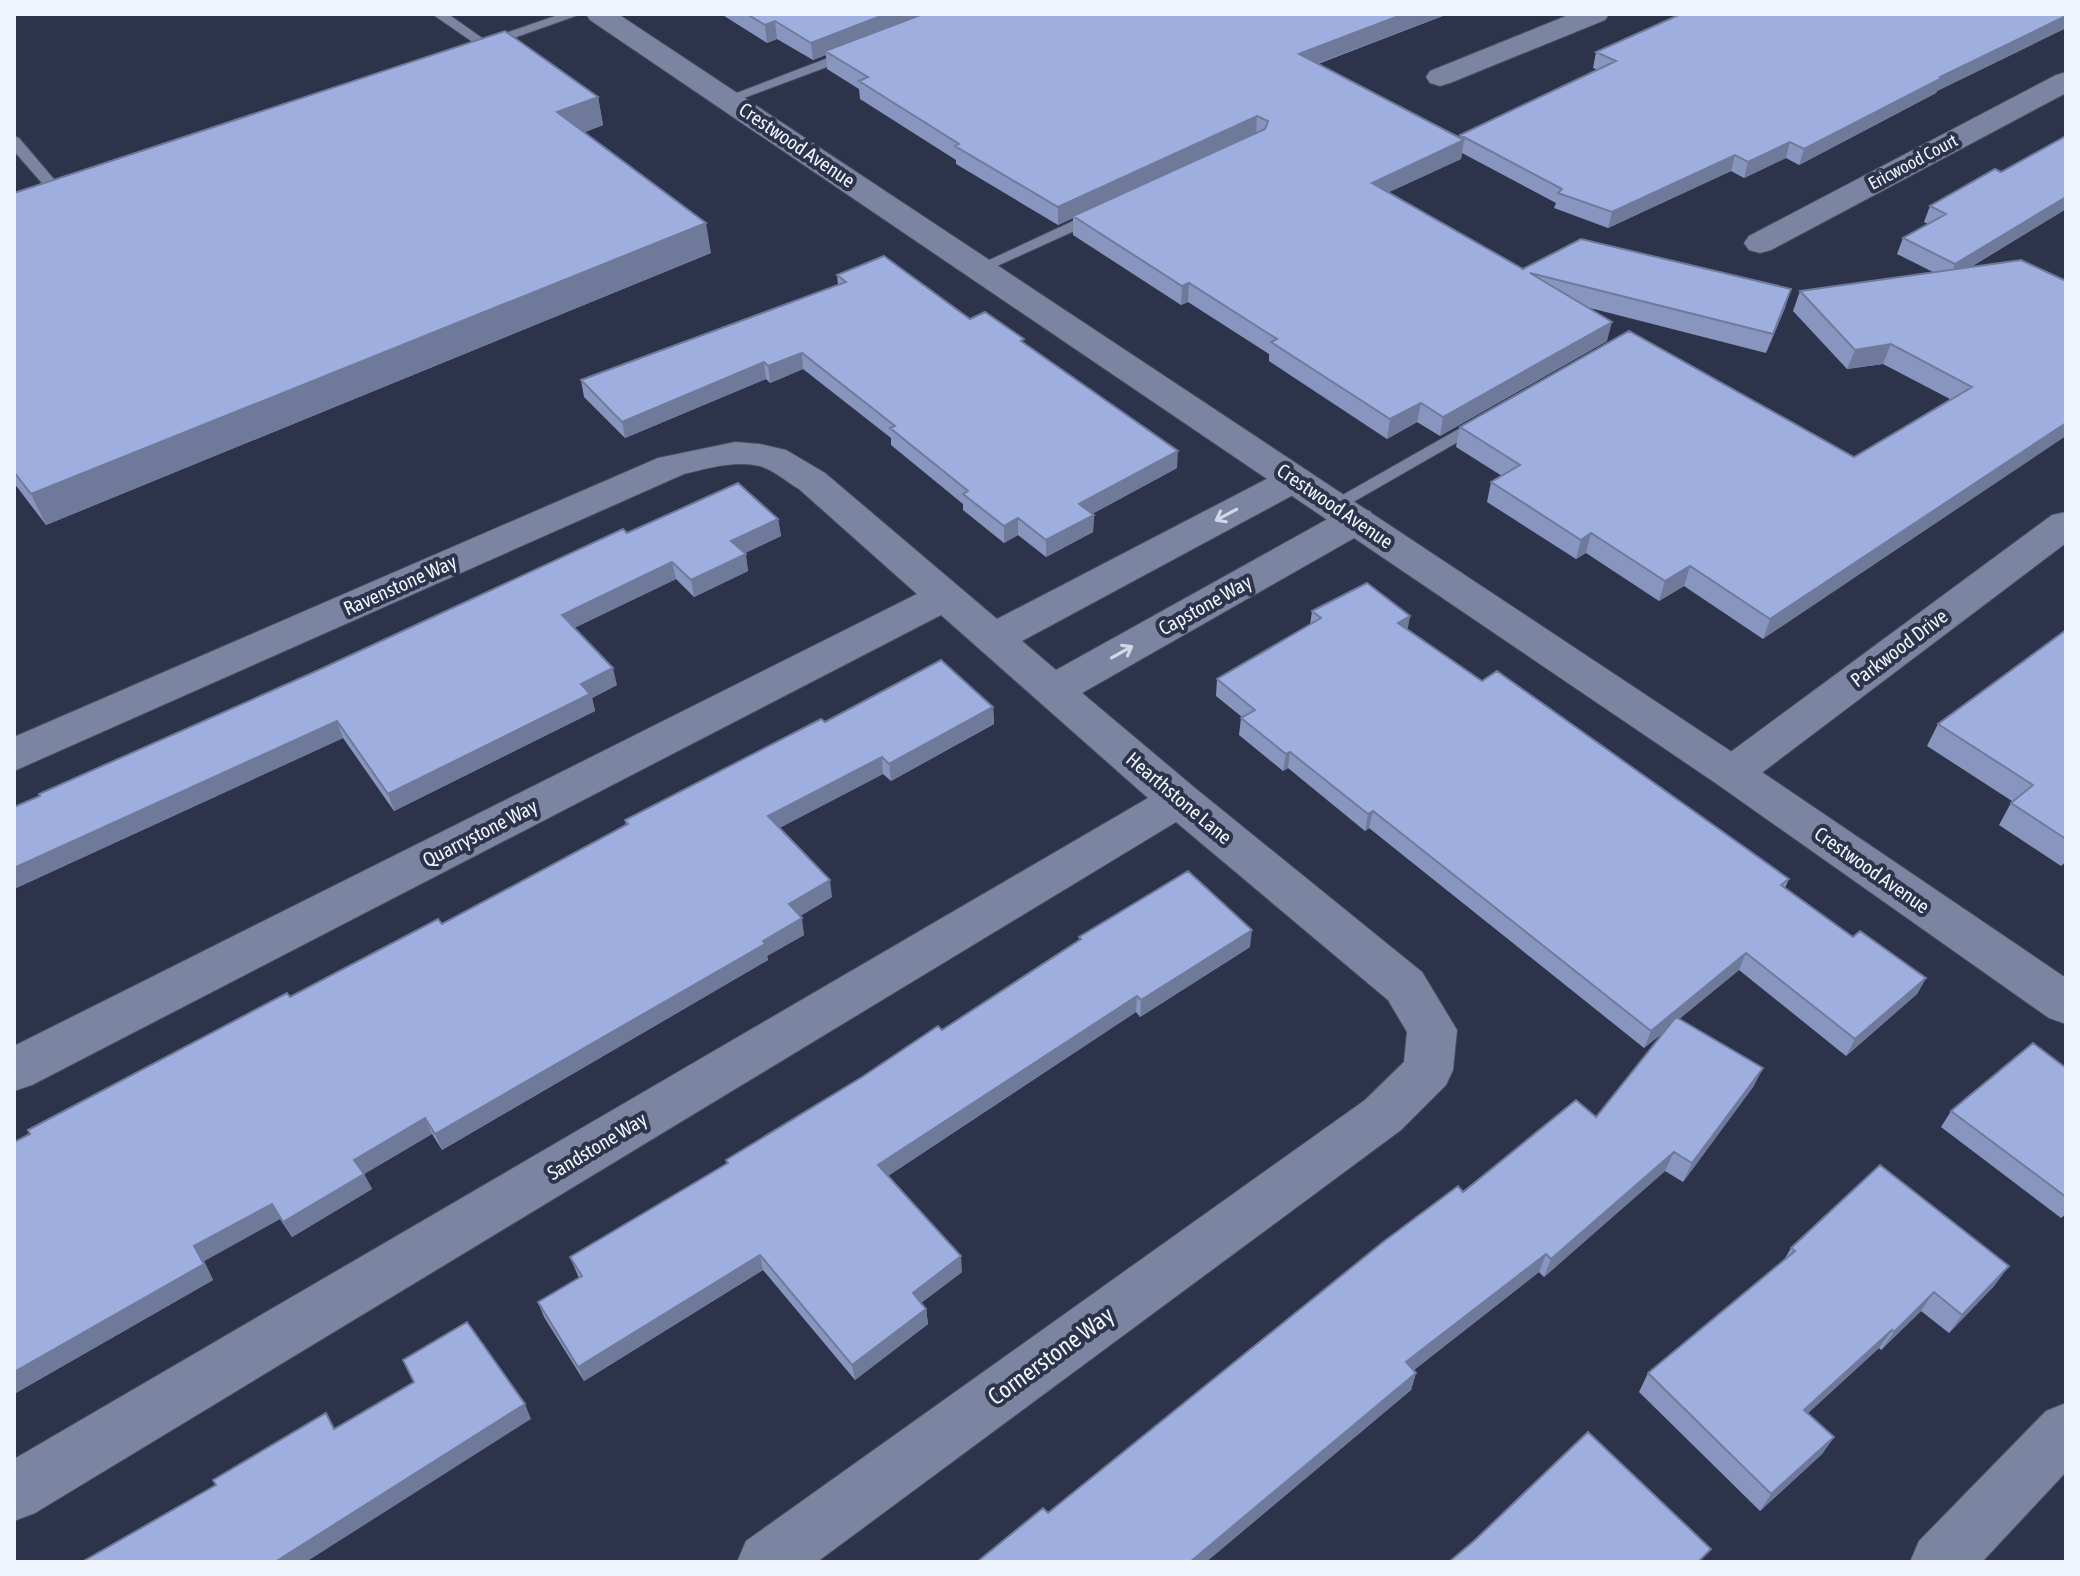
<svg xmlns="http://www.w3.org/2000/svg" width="2080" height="1576" font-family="'Asap Condensed',sans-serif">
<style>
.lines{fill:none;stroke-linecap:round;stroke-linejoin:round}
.service-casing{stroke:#494f61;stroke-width:2}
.minor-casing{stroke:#494f61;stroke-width:2}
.tertiary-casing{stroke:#494f61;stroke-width:2}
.service{fill:#7b84a0;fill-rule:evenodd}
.minor{fill:#7b84a0;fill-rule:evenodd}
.tertiary{fill:#7b84a0;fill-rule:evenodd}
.wall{fill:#8896bf}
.shaded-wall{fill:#6f7a9b}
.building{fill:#9eaede;stroke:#6f7a9b;stroke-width:2}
.oneway{stroke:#d3d8e6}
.labels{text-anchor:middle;stroke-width:8;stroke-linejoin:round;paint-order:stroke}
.far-street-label{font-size:18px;fill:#f0f4fd;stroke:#2c334b}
.street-label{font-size:20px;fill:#f0f4fd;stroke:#2c334b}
.near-street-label{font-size:24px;fill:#f0f4fd;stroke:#2c334b}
</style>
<rect width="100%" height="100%" fill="#2c334b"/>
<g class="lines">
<g class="service-casing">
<path id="service" d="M432,14H448L485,40L561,14H581L483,49Z
M854,48L861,52L859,55L733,102L728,103L721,99Z
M14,136L19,138L58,184V190H48L14,151Z
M1099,209L1107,214L1105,217L986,271H974L972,268Z
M1485,414L1491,415L1494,419L1491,423L1341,509L1334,511L1325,505Z"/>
</g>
<g class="minor-casing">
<path id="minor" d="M1571,14H1609L1605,20L1450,83L1440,86L1430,83L1426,77L1430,71Z
M2066,72V93L1771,250L1760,253L1749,250L1744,243L1749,236L2056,75Z
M735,442L760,444L786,450L825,473L997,619L1282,471L1295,467L1308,471L1314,479L1308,487L1022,641L1056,670L1342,511L1356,508L1370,511L1375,520L1370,529L1082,693L1195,788L1422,972L1457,1030L1453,1070L1446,1085L1401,1130L817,1562H737L746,1541L1365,1100L1404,1062L1407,1032L1388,1000L1176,822L35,1513L14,1521V1459L1148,798L941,615L32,1085L14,1091V1046L917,594L799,489C787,482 774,470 760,466C736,460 707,468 684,474L14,771V737L658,458Z
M2066,512V543L1747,784L1732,789L1717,784L1710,773L1717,762L2052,515Z"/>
</g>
<g class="tertiary-casing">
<path id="tertiary" d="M586,14H618L1747,762L2066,978V1024L2049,1018L1717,784L590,20Z
M2066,1403V1472L1982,1562H1910L1919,1541L2046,1411Z"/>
</g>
<use href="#service" class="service"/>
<use href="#minor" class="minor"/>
<use href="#tertiary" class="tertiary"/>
</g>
<path class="wall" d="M721,14H1448L1318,64L1459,138L1460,135L1598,70L1593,68L1596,52L2066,14V28L1937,91L1936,93L1799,165L1786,158L1744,178L1731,171L1608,228L1554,208L1556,203L1462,153L1461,159L1389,192L1523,269L1785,308L1766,353L1590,308L1607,341L1440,436L1417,422L1387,439L1269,361V354L1188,302L1181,305L1073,235V218L1058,225L956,164V160L860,99L859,89L827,69L826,55L813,60L777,39L767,43Z
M598,97L603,125L585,132L711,253L46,525L14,483V193Z
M2066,136V209L1971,267L2066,281L1763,639L1684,586L1659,601L1586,553L1576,559L1487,502L1491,482L1502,476L1456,447L1460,427L1854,457L1950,399L1883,364L1847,369L1793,311L1800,291L1933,272L1897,254L1903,238L1928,224L1924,222L1930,206L2001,172Z
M837,275L970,319L1024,343L1177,468L1092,514L1094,515L1093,532L1046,557L1018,535L1004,543L963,510V504L891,445V438L803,369L770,383L766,379L625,438L584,397L581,380L838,285Z
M778,519L781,536L745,553L748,571L694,597L676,579L574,628L617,685L592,698L595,711L394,811L343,738L14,889V807L627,533Z
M1312,611L1410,616L1407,629L1482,681L1789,879L1785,888L1853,937L1926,978L1917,994L1846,1056L1739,970L1679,1019L1763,1068L1753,1087L1683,1182L1665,1171L1544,1277L1539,1272L1414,1370L1416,1373L1411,1390L1206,1562H977L1048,1513L1463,1192L1596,1117L1664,1032L1644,1048L1369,828L1365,831L1288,768L1283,771L1239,735L1241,718L1242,717L1216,696L1217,679L1310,625Z
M2066,630V862L2061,866L1999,825L2012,801L1927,746L1938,724Z
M993,707L994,724L891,781L883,774L779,828L832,897L800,916L804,935L767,956L768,960L442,1150L432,1134L364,1174L372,1189L292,1237L280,1219L204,1261L213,1280L14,1394L290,997L442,924L626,826L625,820L825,722Z
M1079,937L1250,947L1140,1017L1136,1012L888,1176L962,1272L921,1303L926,1309L928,1324L855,1380L763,1270L584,1381L544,1317L538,1302L579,1278L570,1257L727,1164L726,1160L942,1030L1079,940Z
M2066,1068V1214L2061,1218L1941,1127L1951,1111Z
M1791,1248L1995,1285L1949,1333L1921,1311L1881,1350L1879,1348L1808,1413L1834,1437L1822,1454L1760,1511L1639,1392L1648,1373L1784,1260Z"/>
<path class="shaded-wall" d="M886,14H933L825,51L826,55L813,60L811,43Z
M1404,14H1448L1297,71L1299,54Z
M2066,16V28L1937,91L1936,93L1799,165L1804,149L1940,77Z
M775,21L777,39L767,43L765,25Z
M598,97L603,125L563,141L557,112Z
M1257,116L1256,134L1073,216V218L1058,225V207Z
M1464,140L1461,159L1370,201L1372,183Z
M1790,142L1786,158L1744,178L1748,162Z
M1735,155L1731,171L1608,228L1612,212Z
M2066,197V209L1949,280L1955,264Z
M706,223L711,253L46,525L31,494Z
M1189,283L1188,302L1181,305L1182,286Z
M1791,289L1785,308L1766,353L1773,334Z
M1612,322L1607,341L1440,436L1443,417Z
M1891,344L1883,364L1847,369L1855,350Z
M802,353L803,369L770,383L768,366Z
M764,362L766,379L625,438L622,422Z
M1421,403L1417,422L1387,439L1390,419Z
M2066,423V436L1763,639L1770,619Z
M1178,451L1177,468L1079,521V504Z
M1094,515L1093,532L1046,557V540Z
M1018,518V535L1004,543V526Z
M778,519L781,536L734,558L731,541Z
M1591,533L1586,553L1576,559L1581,540Z
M746,554L748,571L694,597L691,580Z
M672,562L676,579L566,632L562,615Z
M1690,566L1684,586L1659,601L1665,581Z
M1410,616L1407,633L1398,623Z
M613,668L617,685L592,698L595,711L394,811L388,794L581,684Z
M993,707L994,724L891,781L889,764Z
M337,721L343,738L14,889V868Z
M1290,752L1288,768L1283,771L1286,754Z
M882,757L883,774L770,833L768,816Z
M1373,811L1369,828L1365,831L1368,814Z
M830,880L832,897L792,921L789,904Z
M802,918L804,935L767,956L768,960L442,1150L435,1134Z
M1252,930L1250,947L1140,1017L1141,1000Z
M1746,953L1739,970L1644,1048L1651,1031Z
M1926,978L1917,994L1846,1056L1855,1039Z
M1137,996L1136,1012L880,1181L878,1165Z
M1763,1068L1753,1087L1683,1182L1692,1163Z
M425,1118L432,1134L364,1174L372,1189L292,1237L283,1222L354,1160Z
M1674,1152L1665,1171L1544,1277L1551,1259Z
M272,1204L280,1219L204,1261L213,1280L14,1394V1372L194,1246Z
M1546,1254L1539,1272L1401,1380L1406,1362Z
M760,1255L763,1270L584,1381L578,1367Z
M961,1256L962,1272L914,1308L913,1293Z
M2009,1266L1995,1285L1949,1333L1962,1315Z
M1934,1292L1921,1311L1881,1350L1894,1332Z
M926,1309L928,1324L855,1380L852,1365Z
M1892,1330L1879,1348L1792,1428L1804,1410Z
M1416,1373L1411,1390L1206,1562H1190Z
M525,1404L531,1419L306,1562H275Z
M1834,1437L1822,1454L1760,1511L1771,1494Z"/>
<path class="building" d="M747,14H886L811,43L775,21L765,25Z
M923,14H1404L1299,54L1464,140L1372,183L1523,269L1581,239L1791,289L1773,334L1530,273L1612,322L1443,417L1421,403L1390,419L1271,342L1277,339L1189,283L1182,286L1073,216L1265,129L1268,121L1257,116L1058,207L955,146L959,144L859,81L868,77L825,51Z
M1681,14H2066V16L1940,77L1942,78L1804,149L1790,142L1748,162L1735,155L1612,212L1558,193L1562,189L1460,135L1616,61L1596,52Z
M505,31L598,97L557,112L706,223L31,494L14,472V193Z
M2066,136V197L1955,264L1903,238L1946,214L1930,206L1995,169L2001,172Z
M884,256L970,319L985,312L1024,339L1021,341L1178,451L1079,504L1094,515L1046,540L1018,518L1004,526L963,494L968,491L890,428L895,426L802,353L768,366L764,362L622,422L581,380L846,282L837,275Z
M2021,260L2066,281V423L1770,619L1690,566L1665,581L1591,533L1581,540L1491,482L1520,465L1460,427L1629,331L1854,457L1972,387L1891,344L1855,350L1800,291Z
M738,483L778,519L731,541L746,554L691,580L672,562L562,615L613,668L581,684L590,694L388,794L337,721L14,868V807L40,796L39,794L312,673L623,529L627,533Z
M1367,583L1410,616L1398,623L1482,681L1497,671L1789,879L1781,885L1853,937L1860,931L1926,978L1855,1039L1746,953L1651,1031L1373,811L1368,814L1290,752L1286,754L1241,718L1255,710L1217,679L1321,618L1312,611Z
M2066,630V839L2011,803L2033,785L1938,724Z
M941,660L993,707L889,764L882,757L768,816L830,880L789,904L802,918L763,941L765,944L435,1134L425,1118L354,1160L364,1174L283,1222L272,1204L194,1246L204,1264L14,1372V1142L30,1134L28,1130L287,993L290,997L438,919L442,924L628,824L625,820L821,719L825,722Z
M1188,871L1252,930L1141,1000L1137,996L878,1165L961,1256L913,1293L926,1309L852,1365L760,1255L578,1367L538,1302L582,1276L570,1257L728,1163L726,1160L862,1077L938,1026L942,1030L1081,939L1079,937Z
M1676,1017L1763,1068L1692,1163L1674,1152L1551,1259L1546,1254L1406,1362L1416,1373L1190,1562H977L1043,1508L1048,1513L1383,1242L1458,1186L1463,1192L1576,1100L1596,1117Z
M2033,1043L2066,1068V1197L1951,1111Z
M1880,1165L2009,1266L1962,1315L1934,1292L1894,1332L1892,1330L1804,1410L1834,1437L1771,1494L1648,1373L1795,1251L1791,1248Z
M467,1322L525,1404L275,1562H82L216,1485L213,1480L326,1413L334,1429L414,1382L403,1360Z
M1588,1432L1711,1549L1698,1562H1449L1475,1540Z"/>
<defs><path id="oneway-shaft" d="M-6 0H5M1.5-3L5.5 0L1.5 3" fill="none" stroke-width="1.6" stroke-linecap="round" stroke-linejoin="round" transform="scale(2)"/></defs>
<g class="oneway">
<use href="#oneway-shaft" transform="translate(1226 515) rotate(152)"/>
<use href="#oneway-shaft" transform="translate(1122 652) rotate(-29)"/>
</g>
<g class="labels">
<g class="far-street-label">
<text transform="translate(1913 162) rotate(-28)" y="6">Ericwood Court</text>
</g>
<g class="street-label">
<text transform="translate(797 145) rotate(34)" y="7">Crestwood Avenue</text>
<text transform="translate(1335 506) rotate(34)" y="7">Crestwood Avenue</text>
<text transform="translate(400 585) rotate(-24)" y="7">Ravenstone Way</text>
<text transform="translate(1205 605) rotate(-29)" y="7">Capstone Way</text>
<text transform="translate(1899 648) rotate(-37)" y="7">Parkwood Drive</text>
<text transform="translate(1179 798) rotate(40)" y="7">Hearthstone Lane</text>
<text transform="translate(480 833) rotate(-27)" y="7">Quarrystone Way</text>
<text transform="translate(1872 870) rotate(35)" y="7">Crestwood Avenue</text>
<text transform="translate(597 1146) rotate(-31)" y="7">Sandstone Way</text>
</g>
<g class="near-street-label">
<text transform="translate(1051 1356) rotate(-36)" y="8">Cornerstone Way</text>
</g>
</g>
<rect width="2080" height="1576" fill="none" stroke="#f0f4fd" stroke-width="32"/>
</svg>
